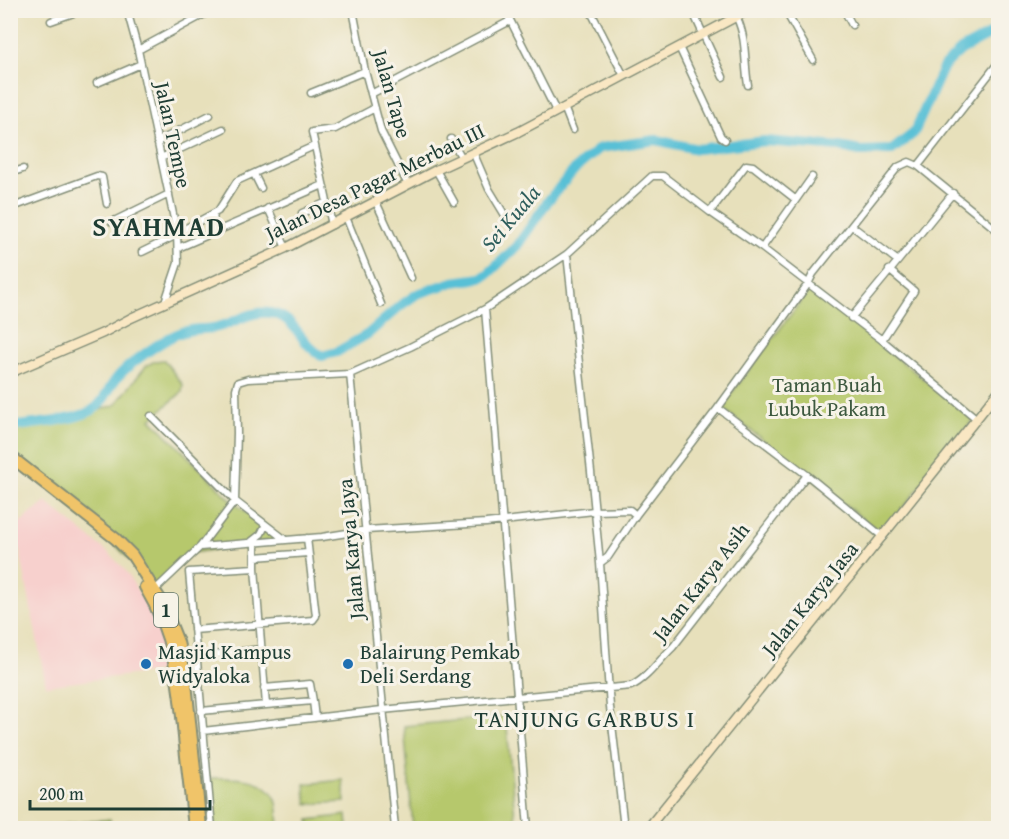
<svg xmlns="http://www.w3.org/2000/svg" width="1009" height="839" font-family="'Gentium Book Plus',serif">
<style>
.built{fill:#f7d0cd}
.green{fill:#b6c86c;stroke:#6a8250;stroke-width:1.5}
.lines{fill:none;stroke-linecap:round;stroke-linejoin:round}
.river{stroke:#59c0d6;stroke-width:10}
.street-casing{stroke:#838e78;stroke-width:9}
.secondary-casing{stroke:#838e78;stroke-width:11}
.highway-casing{stroke:#838e78;stroke-width:14}
.street{stroke:#fff;stroke-width:6}
.secondary{stroke:#f9e7c3;stroke-width:8}
.highway{stroke:#f0c469;stroke-width:10}
.poi-dot{fill:#1f6fb2;stroke:#f7f3e8;stroke-width:2}
.labels{text-anchor:middle;stroke-width:6;stroke-linejoin:round;paint-order:stroke}
.shield{fill:#f7f3e8;stroke:#60746a;stroke-width:1.5}
.shield-label{font-size:20px;font-weight:bold;fill:#1f3d34}
.street-label{font-size:21px;fill:#1f3d34;stroke:#f7f3e8}
.park-label{font-size:21px;fill:#3d593f;stroke:#f7f3e8}
.poi-label{font-size:21px;fill:#1f3d34;stroke:#f7f3e8;text-anchor:start}
.water-label{font-size:22px;font-style:italic;fill:#2e5e5c;stroke:#f7f3e8}
.quarter-label{font-size:24px;letter-spacing:1.5px;fill:#1f3d34;stroke:#f7f3e8}
.district-label{font-size:27px;font-weight:bold;letter-spacing:1.5px;fill:#1f3d34;stroke:#f7f3e8}
</style>
<rect width="100%" height="100%" fill="#f7f3e8"/>
<filter id="ink" filterUnits="userSpaceOnUse"><feTurbulence type="fractalNoise" baseFrequency=".0167" numOctaves="2"/><feDisplacementMap in="SourceGraphic" scale="12" xChannelSelector="R" yChannelSelector="G"/><feConvolveMatrix kernelMatrix="1 2 1 2 8 2 1 2 1" color-interpolation-filters="sRGB"/></filter>
<filter id="wash" filterUnits="userSpaceOnUse"><feTurbulence type="fractalNoise" baseFrequency=".008" numOctaves="4" result="noise"/><feDisplacementMap in="SourceGraphic" scale="24" xChannelSelector="R" yChannelSelector="G"/><feGaussianBlur stdDeviation="1.35" result="paint"/><feColorMatrix in="noise" values="0 0 0 0 0 0 0 0 0 0 0 0 0 0 0 0 0 1.4 0 .05"/><feComposite in="paint" operator="in"/></filter>
<g filter="url(#wash)">
<rect width="100%" height="100%" fill="#e7e0bb"/>
<path class="built" d="M46,502L109,553L126,571L155,619L163,640L169,670L46,686L15,526Z"/>
<path class="green" d="M810,289L974,419L882,534L721,407Z
M164,360L183,385L182,392L151,419L232,501L282,540L191,553L156,587L74,502L75,498L11,452V431L65,421L115,405L146,366L155,361Z
M506,716L516,828H413L404,726Z
M211,778C231,778 266,775 276,800C279,807 278,820 279,828H215Z
M343,780L345,802L307,804L304,784Z
M347,815L348,828H310L309,820Z
M110,819L111,828H34Z"/>
<g class="lines">
<path class="river" d="M10,427C32,424 73,421 91,411C103,405 108,389 116,379C127,365 169,334 187,331C197,328 208,330 218,327C237,322 255,308 275,314C297,320 302,346 322,356L337,352L368,334L400,306L417,294L453,282L481,278L488,274L517,246L548,201L575,169L600,148L656,140L697,149L765,141L840,147L860,151L892,150L914,133L944,66L961,50L998,30"/>
</g>
</g>
<g filter="url(#ink)">
<g class="lines">
<g class="street-casing">
<path id="street" d="M127,10L138,50L177,233L178,263L165,302
M353,10L365,71L381,131L408,185
M505,10L556,111
M590,10L624,76
M692,10L723,77
M785,10L813,60
M844,10L852,25
M737,18C747,39 744,62 748,85
M51,21L82,10
M679,47L721,137L725,140
M138,50L212,10
M97,83L141,64
M311,93L365,71
M371,94L510,21
M564,107L573,130
M451,139L462,158
M157,142L210,115
M473,152L489,189L506,217
M161,158L223,129
M918,166L998,231
M436,170L454,202
M10,173L23,169
M254,174L261,188
M376,202L411,278
M10,208L97,176L102,177L107,204
M268,208L286,248
M710,212L746,165L753,166L795,199
M302,213L327,202
M346,217L381,304
M112,222L169,194
M332,225L312,132L335,129L375,108
M852,226L898,261L953,193
M177,233L218,211L237,181L314,146
M211,234L214,214
M178,248L323,185
M762,248L812,177
M142,252L177,235
M567,254L591,472L600,563L610,707L624,828
M485,309L528,828
M851,318L898,261
M882,340L914,291L889,270
M350,374L395,828
M151,416L235,501L283,538
M883,537L807,475L718,408L808,284L813,274L898,167L909,162L918,166L998,63
M252,541L261,534L265,526
M255,542V568L266,705L313,701L310,684L264,688
M200,547L322,537L366,530L486,523L594,511L630,510L636,515
M255,557L308,553
M600,563L608,557L636,515L718,408
M155,590L200,547L235,501L237,433L236,389L238,382L248,379L350,374L410,347L485,309L567,254L652,176H663L710,212L762,248L882,340L977,419
M194,630L313,620L316,616L307,538
M197,657L261,649
M313,701L315,718
M201,711L266,705
M203,731L382,710L631,686C647,679 660,659 673,647L807,475
M212,828L189,572L255,568"/>
</g>
<g class="secondary-casing">
<path id="secondary" d="M10,373L103,333L131,318L286,248L436,170L518,132L749,10
M648,828L998,392"/>
</g>
<g class="highway-casing">
<path id="highway" d="M10,456L116,539L132,555L162,602L178,642L185,673L201,828
M145,587C174,635 179,683 184,737C187,767 191,798 194,828"/>
</g>
<use href="#street" class="street"/>
<use href="#secondary" class="secondary"/>
<use href="#highway" class="highway"/>
</g>
</g>
<g class="poi-dot">
<circle cx="146" cy="664" r="6"/>
<circle cx="348" cy="664" r="6"/>
</g>
<g class="labels">
<rect class="shield" x="154" y="593" width="24" height="34" rx="4.5"/>
<g class="shield-label">
<text x="166" y="617">1</text>
</g>
<g class="street-label">
<text transform="translate(392 94) rotate(74)" y="7">Jalan Tape</text>
<text transform="translate(173 135) rotate(78)" y="7">Jalan Tempe</text>
<text transform="translate(375 182) rotate(-26)" y="7">Jalan Desa Pagar Merbau III</text>
<text transform="translate(351 549) rotate(-95)" y="7">Jalan Karya Jaya</text>
<text transform="translate(701 582) rotate(-52)" y="7">Jalan Karya Asih</text>
<text transform="translate(810 599) rotate(-51)" y="7">Jalan Karya Jasa</text>
</g>
<g class="park-label">
<text x="827" y="392">Taman Buah<tspan x="827" dy="24">Lubuk Pakam</tspan></text>
</g>
<g class="poi-label">
<text x="158" y="659">Masjid Kampus<tspan x="158" dy="24">Widyaloka</tspan></text>
<text x="360" y="659">Balairung Pemkab<tspan x="360" dy="24">Deli Serdang</tspan></text>
</g>
<g class="water-label">
<text transform="translate(510 218) rotate(-50)" y="8">Sei Kuala</text>
</g>
<g class="quarter-label">
<text x="585" y="727">TANJUNG GARBUS I</text>
</g>
<g class="district-label">
<text x="159" y="236">SYAHMAD</text>
</g>
</g>
<rect width="1009" height="839" fill="none" stroke="#f7f3e8" stroke-width="36"/>
<path d="M30 800v9h180v-9" fill="none" stroke="#1f3d34" stroke-width="3"/>
<text x="39" y="800" font-size="18" fill="#1f3d34" stroke="#f7f3e8" stroke-width="4.5" paint-order="stroke">200 m</text>
</svg>
